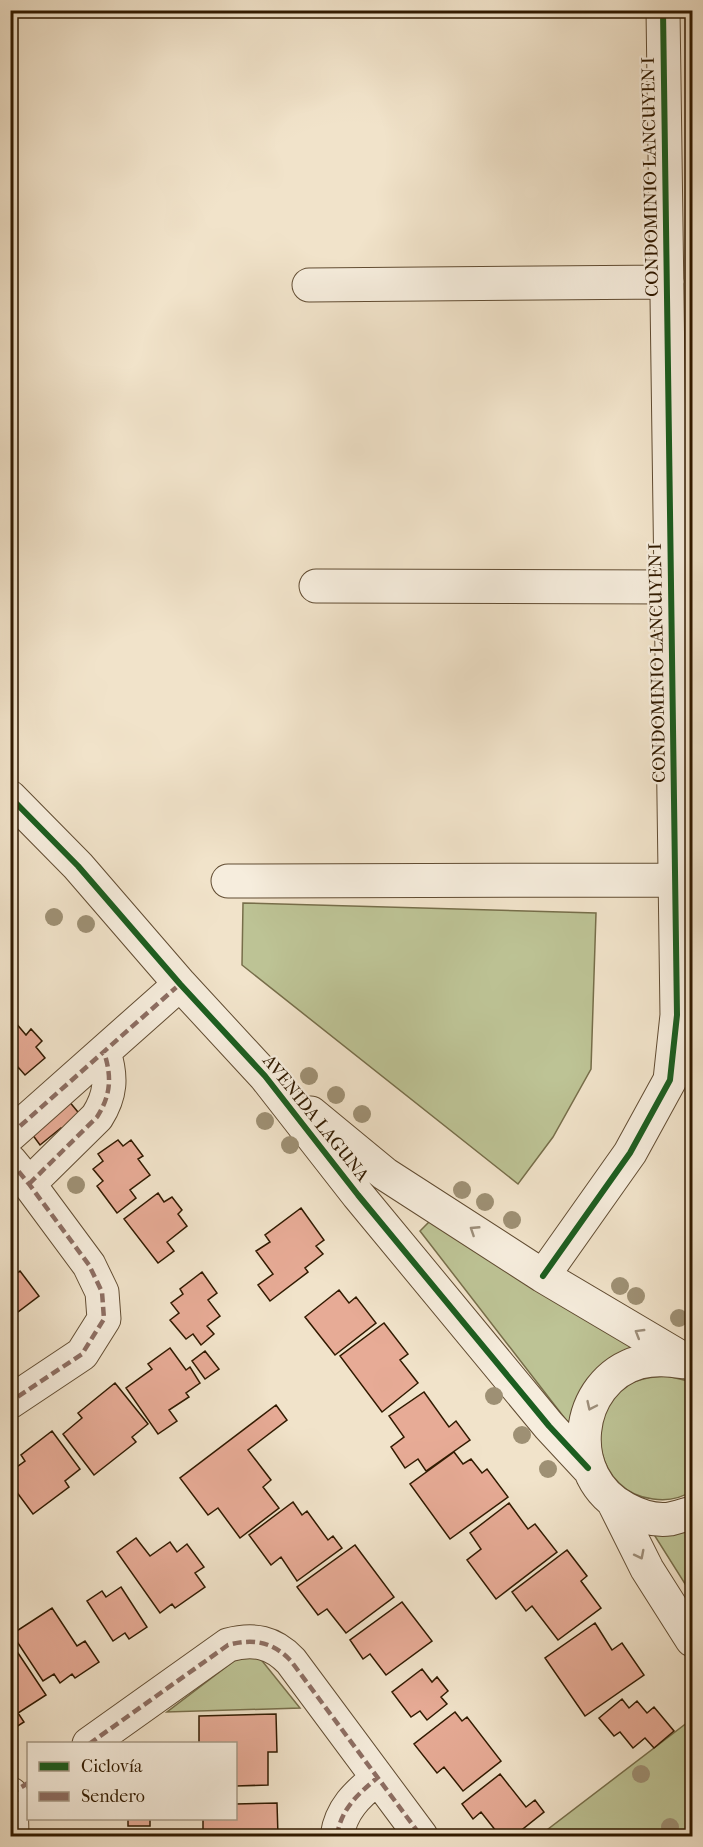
<svg xmlns="http://www.w3.org/2000/svg" width="703" height="1847" font-family="'IM FELL French Canon',serif">
<style>
.green{fill:#bdc395;stroke:#776e4a;stroke-width:1.5}
.building{fill:#e7ab96;stroke:#311a00;stroke-width:1.5}
.lines{fill:none;stroke-linecap:round;stroke-linejoin:round}
.street-casing{stroke:#614c32;stroke-width:35}
.street{stroke:#f6eddd;stroke-width:33}
.quiet{stroke:#8d6e63;stroke-width:4.5;stroke-dasharray:9 4.5;stroke-linecap:butt}
.cycleway-casing{stroke:#f6eddd;stroke-width:10}
.cycleway{stroke:#1b5e20;stroke-width:6}
.tree{fill:#9e9074}
.oneway{stroke:#9d8e7a}
.labels{text-anchor:middle;stroke-width:4.5;stroke-linejoin:round;paint-order:stroke}
.street-label{font-size:18px;fill:#311a00;stroke:#f6eddd}
</style>
<rect width="100%" height="100%" fill="#f1e3ca"/>
<filter id="stains"><feTurbulence type="fractalNoise" baseFrequency=".00333" numOctaves="4"/><feColorMatrix values="0 0 0 0 .2 0 0 0 0 .09 0 0 0 0 .02 0 0 0 .5 -.17"/></filter>
<radialGradient id="worn" r=".72"><stop offset=".6" stop-color="#630" stop-opacity="0"/><stop offset="1" stop-color="#630" stop-opacity=".3"/></radialGradient>
<path class="green" d="M243,903L596,913L591,1069L553,1137L518,1184L242,965Z
M430,1221L636,1345L570,1425L420,1231Z
M667,1376L688,1381L692,1384V1491C680,1499 667,1501 653,1499C598,1494 579,1414 628,1385C640,1378 653,1377 667,1376Z
M692,1528V1595L653,1533L685,1532Z
M242,1657H259L300,1708L167,1712L234,1661Z
M692,1719V1836H539Z"/>
<path class="building" d="M15,1022L26,1035L31,1029L42,1041L36,1047L45,1058L25,1075L18,1067L10,1074V1027Z
M68,1100L82,1117L64,1131L61,1128L40,1145L32,1134Z
M118,1140L123,1146L131,1140L143,1156L138,1159L150,1175L130,1190L136,1198L117,1213L97,1186L103,1181L93,1169L103,1161L98,1154Z
M158,1193L164,1202L172,1197L182,1210L178,1214L187,1226L167,1242L174,1251L158,1263L124,1219Z
M301,1208L324,1240L316,1246L323,1254L305,1268L308,1272L270,1301L258,1285L273,1274L256,1251L270,1242L265,1235Z
M20,1271L39,1296L10,1318V1276L12,1277Z
M202,1272L217,1293L208,1300L220,1316L207,1326L214,1334L201,1345L193,1334L186,1339L170,1320L179,1313L171,1303L183,1294L180,1289Z
M339,1290L349,1303L356,1297L376,1323L335,1355L305,1317Z
M384,1323L408,1354L400,1360L418,1383L382,1412L340,1356Z
M170,1348L186,1370L190,1367L200,1383L186,1393L189,1397L169,1410L177,1421L158,1434L126,1388L152,1369L148,1364Z
M205,1351L219,1369L205,1379L192,1361Z
M115,1383L148,1424L132,1437L136,1442L94,1475L63,1434L82,1418L78,1413Z
M424,1392L449,1427L456,1421L470,1440L426,1471L418,1459L405,1468L391,1447L404,1437L389,1416Z
M276,1405L287,1420L248,1450L271,1480L263,1487L279,1508L240,1538L218,1508L208,1515L180,1478Z
M52,1431L80,1469L65,1481L69,1487L33,1514L10,1483V1472L25,1461L21,1455Z
M454,1452L463,1464L471,1459L482,1473L487,1469L508,1497L450,1539L410,1484Z
M293,1502L302,1515L307,1511L328,1540L333,1536L342,1548L297,1581L281,1557L271,1565L249,1535Z
M509,1503L528,1529L535,1524L557,1552L496,1599L467,1560L481,1549L470,1533Z
M136,1538L150,1556L170,1542L177,1552L187,1544L204,1567L195,1573L205,1587L175,1608L172,1604L160,1613L117,1552Z
M355,1545L394,1597L346,1633L327,1609L318,1615L297,1587Z
M567,1550L587,1576L581,1581L601,1608L558,1640L532,1606L526,1611L512,1592Z
M121,1587L147,1627L129,1639L125,1633L113,1641L87,1601L102,1591L106,1597Z
M402,1602L432,1641L386,1675L370,1654L363,1659L350,1640Z
M52,1608L77,1646L85,1641L99,1662L75,1678L72,1674L60,1683L54,1674L43,1681L12,1634Z
M595,1623L612,1650L622,1643L644,1675L585,1716L545,1658Z
M18,1653L46,1695L18,1713L24,1722L10,1731V1658Z
M422,1669L432,1682L437,1677L448,1691L441,1697L447,1704L427,1720L420,1711L411,1717L392,1692Z
M622,1699L629,1708L637,1701L647,1713L654,1707L674,1731L654,1748L645,1738L633,1748L620,1732L614,1736L599,1718Z
M455,1712L462,1721L467,1717L501,1761L463,1791L444,1767L437,1773L414,1744Z
M276,1714L277,1752H268V1785L236,1786V1744H199V1716Z
M500,1774L526,1807L535,1800L544,1812L514,1836H500L481,1812L473,1819L462,1804Z
M277,1803L278,1836H203V1818H236V1804Z
M128,1818H150V1826H128Z"/>
<g class="lines">
<g class="street-casing">
<path id="street" d="M309,285L667,282
M316,586L671,587
M10,797L78,866L180,984L265,1076L358,1195L549,1426L588,1468
M228,881L675,880
M311,1113L385,1174L543,1276L690,1363
M10,1135L180,984
M10,1161L29,1184L89,1265L102,1292L104,1319L82,1354L10,1402
M29,1184L97,1117C111,1095 112,1077 104,1052
M543,1276L630,1153L670,1080L677,1015L663,10
M686,1362C670,1360 656,1358 640,1362C573,1381 564,1478 626,1509C639,1516 655,1521 670,1519C678,1517 685,1515 692,1513
M614,1503L647,1569L692,1640
M89,1744L228,1645C254,1638 273,1642 291,1661L421,1836
M11,1794L12,1836
M337,1836C341,1809 357,1795 377,1778"/>
</g>
<use href="#street" class="street"/>
<path class="quiet" d="M10,1135L180,984
M10,1161L29,1184L89,1265L102,1292L104,1319L82,1354L10,1402
M29,1184L97,1117C111,1095 112,1077 104,1052
M89,1744L228,1645C254,1638 273,1642 291,1661L421,1836
M10,1794L28,1783
M11,1794L12,1836
M337,1836C341,1809 357,1795 377,1778"/>
<g class="cycleway-casing">
<path id="cycleway" d="M10,797L78,866L180,984L265,1076L358,1195L549,1426L588,1468
M543,1276L630,1153L670,1080L677,1015L663,10"/>
</g>
<use href="#cycleway" class="cycleway"/>
</g>
<g class="tree">
<circle cx="54" cy="917" r="9"/>
<circle cx="86" cy="924" r="9"/>
<circle cx="309" cy="1076" r="9"/>
<circle cx="336" cy="1095" r="9"/>
<circle cx="362" cy="1114" r="9"/>
<circle cx="265" cy="1121" r="9"/>
<circle cx="290" cy="1145" r="9"/>
<circle cx="76" cy="1185" r="9"/>
<circle cx="462" cy="1190" r="9"/>
<circle cx="485" cy="1202" r="9"/>
<circle cx="512" cy="1220" r="9"/>
<circle cx="620" cy="1286" r="9"/>
<circle cx="636" cy="1296" r="9"/>
<circle cx="679" cy="1318" r="9"/>
<circle cx="494" cy="1396" r="9"/>
<circle cx="522" cy="1435" r="9"/>
<circle cx="548" cy="1469" r="9"/>
<circle cx="641" cy="1774" r="9"/>
<circle cx="670" cy="1827" r="9"/>
</g>
<defs><path id="oneway-chevron" d="M-2-3.5L2.5 0L-2 3.5" fill="none" stroke-width="1.6" stroke-linecap="round" stroke-linejoin="round" transform="scale(1.5)"/></defs>
<g class="oneway">
<use href="#oneway-chevron" transform="translate(474 1230) rotate(-147)"/>
<use href="#oneway-chevron" transform="translate(639 1333) rotate(-149)"/>
<use href="#oneway-chevron" transform="translate(591 1406) rotate(115)"/>
<use href="#oneway-chevron" transform="translate(640 1555) rotate(63)"/>
</g>
<g class="labels">
<g class="street-label">
<text transform="translate(650 177) rotate(-91)" y="6">CONDOMINIO LANCUYEN I</text>
<text transform="translate(657 663) rotate(-91)" y="6">CONDOMINIO LANCUYEN I</text>
<text transform="translate(316 1118) rotate(51)" y="6">AVENIDA LAGUNA</text>
</g>
</g>
<rect width="703" height="1847" fill="none" stroke="#f1e3ca" stroke-width="36"/>
<rect x="12" y="12" width="679" height="1823" fill="none" stroke="#311a00" stroke-width="3"/>
<rect x="18" y="18" width="667" height="1811" fill="none" stroke="#311a00" stroke-width="1.5"/>
<rect x="27" y="1742" width="210" height="78" fill="#f6eddd" stroke="#a79985" stroke-width="1.5"/>
<rect x="39" y="1762" width="30" height="9" fill="#1b5e20" stroke="#a79985" stroke-width="1.5"/>
<text x="81" y="1772" font-size="18" fill="#311a00">Ciclovía</text>
<rect x="39" y="1792" width="30" height="9" fill="#8d6e63" stroke="#a79985" stroke-width="1.5"/>
<text x="81" y="1802" font-size="18" fill="#311a00">Sendero</text>
<rect width="100%" height="100%" filter="url(#stains)"/>
<rect width="100%" height="100%" fill="url(#worn)"/>
</svg>
